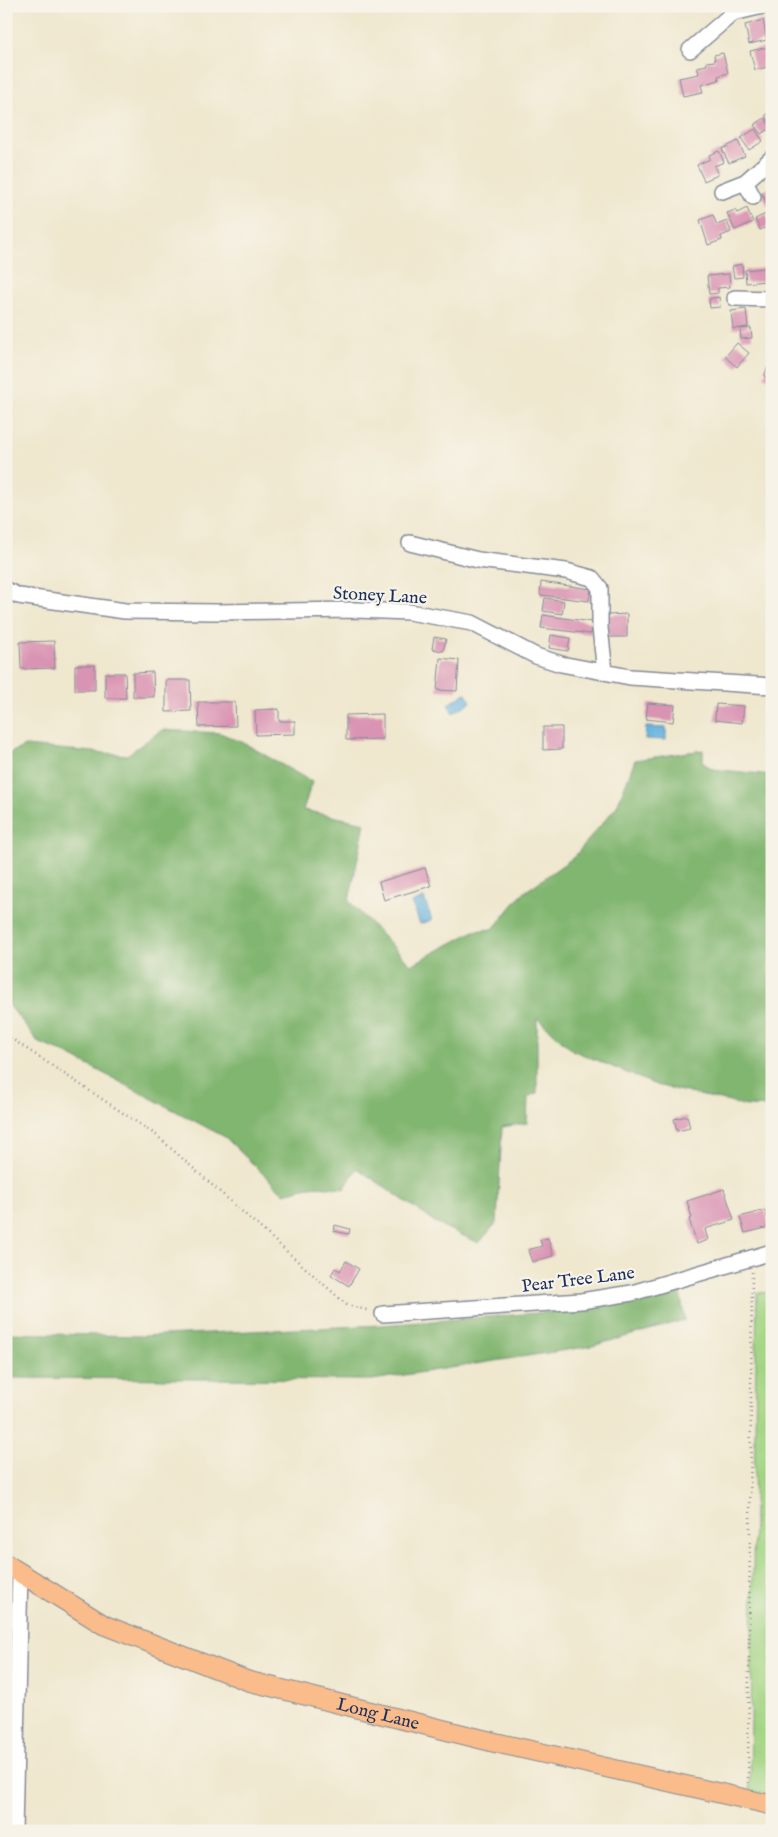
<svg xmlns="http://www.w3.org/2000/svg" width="778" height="1837" font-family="'IM FELL English',serif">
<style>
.green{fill:#a2d482;stroke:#5e8270}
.forest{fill:#81b670;stroke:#4e7267}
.water{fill:#66b3df;stroke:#40719e}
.building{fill:#da94b3}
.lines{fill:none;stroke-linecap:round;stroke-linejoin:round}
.minor-casing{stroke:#858b96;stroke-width:18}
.major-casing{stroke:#858b96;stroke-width:21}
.path{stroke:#858b96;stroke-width:2.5;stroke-dasharray:1 4;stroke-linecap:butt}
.minor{stroke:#fff;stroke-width:15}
.major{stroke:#f9bc8a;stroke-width:19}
.labels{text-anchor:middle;stroke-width:4.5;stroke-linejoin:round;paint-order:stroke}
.street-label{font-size:18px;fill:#1b2f5e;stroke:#f7f3e8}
</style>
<rect width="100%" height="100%" fill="#f7f3e8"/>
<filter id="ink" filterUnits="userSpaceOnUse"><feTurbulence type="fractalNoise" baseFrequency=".02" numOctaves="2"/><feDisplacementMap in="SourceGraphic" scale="10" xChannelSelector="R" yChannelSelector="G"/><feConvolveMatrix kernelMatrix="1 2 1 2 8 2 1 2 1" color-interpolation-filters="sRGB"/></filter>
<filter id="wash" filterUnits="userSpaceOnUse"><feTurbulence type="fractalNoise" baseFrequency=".0096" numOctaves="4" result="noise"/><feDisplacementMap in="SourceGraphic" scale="20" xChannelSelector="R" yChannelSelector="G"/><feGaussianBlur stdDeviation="1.12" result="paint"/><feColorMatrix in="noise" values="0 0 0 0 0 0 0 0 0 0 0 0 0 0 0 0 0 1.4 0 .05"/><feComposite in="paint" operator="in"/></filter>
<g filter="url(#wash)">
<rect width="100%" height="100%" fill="#efe7ce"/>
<path class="green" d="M772,1292V1799L750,1795L757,1293Z"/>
<path class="forest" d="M162,730L220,733L244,743L312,782L303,810L365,823L349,901L411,965L474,931L493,929L522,894L574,857L617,806L635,760L703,750V763L713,769L771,775L772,1107L747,1106L656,1085L572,1050L537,1018V1093L528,1097L527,1123L502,1127L497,1222L479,1243L438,1224L357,1168L344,1189C319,1185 308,1185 284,1194L225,1137L63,1052L39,1043L6,1001V755L25,746L127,755Z
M679,1287L685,1320L592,1346L372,1380L6,1378V1333L142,1336L382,1325L564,1311Z"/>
<path class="water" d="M466,693L471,702L453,713L448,704Z
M646,727L666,728V740L645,739Z
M424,898L432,920L420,924L412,903Z"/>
<g id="blocks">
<path class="building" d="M763,20L767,40L749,44L745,25Z
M768,47L772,66L755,70L750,51Z
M723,53L728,73L718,76L719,80L701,85L703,92L683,96L679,78L699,74L697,67L707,65L706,62L715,61L714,55Z
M772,111V125L765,116Z
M765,118L771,128L761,134L754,125Z
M755,129L763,141L749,150L741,138Z
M738,141L745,156L729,163L722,149Z
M719,151L724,162L714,166L718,175L704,181L697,165L710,159L709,155Z
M772,186V204L768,206L762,193Z
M747,208L753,222L735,230L727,213L735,210L737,213Z
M766,214L771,225L760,230L755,219Z
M713,215L717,225L727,221L731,232L721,236L722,240L708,245L700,220Z
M768,246H772V260L770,261Z
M742,264L743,277L734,278L732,266Z
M765,268L766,281L746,283L745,270Z
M729,274L730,287L718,288V293L709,294L707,276Z
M719,297L720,307L710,308L709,299Z
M746,309L748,327L733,329L731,311Z
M751,328L752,338L741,339L740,329Z
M737,343L749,353L737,367L725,357Z
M770,362L772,363V380L764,376Z
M541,582L591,589L589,601L540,595Z
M545,598L564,601L562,614L543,611Z
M627,614V637H609L608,615Z
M543,615L592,622L591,634L541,628Z
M551,635L570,638L568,651L549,648Z
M434,637L446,639L443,651L432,649Z
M54,641L55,668L21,669L20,642Z
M440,658L459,660L457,691L437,690Z
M75,665H95V690H75Z
M153,672L154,697H133V673Z
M105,673H125L126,698H105Z
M166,680H190L191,711L166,712Z
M198,702H235L236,726L199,727Z
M648,703L675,705L673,722L646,719Z
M716,704L744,706L742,723L715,720Z
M279,709V721H295V734L256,735L255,710Z
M383,714V739L346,740V715Z
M543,727H562V749L543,750Z
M425,868L431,886L384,900L379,882Z
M687,1116L690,1128L677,1131L674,1119Z
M724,1189L734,1220L705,1229L708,1240L697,1244L689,1219L692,1218L687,1201Z
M765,1210L770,1227L745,1233L740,1217Z
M335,1225L350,1229L349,1234L334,1231Z
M548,1238L553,1256L532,1262L528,1250L542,1246L540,1240Z
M346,1261L359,1269L349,1286L331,1275L335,1268L340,1271Z"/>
</g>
</g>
<g filter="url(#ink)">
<use href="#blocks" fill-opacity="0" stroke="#858b96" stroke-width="1"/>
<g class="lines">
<g class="minor-casing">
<path id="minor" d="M690,50L733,13L763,6
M745,182L753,197
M722,191L745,182L772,158
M735,298L772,299
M410,543L478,560L566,571L592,578L600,588V628L605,672
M6,590L19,596L125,611L217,612L356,610L409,612L472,623L536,656L561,664L630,677L772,686
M383,1314L581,1301L632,1293L772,1252
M14,1831L20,1572"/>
</g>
<g class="major-casing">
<g id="major">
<path id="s1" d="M6,1564L104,1625L248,1681L493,1742L772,1805"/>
</g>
</g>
<path class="path" d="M6,1035L156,1135L347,1305L370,1311
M769,1597H772
M767,1676H772
M767,1749H772
M748,1783L752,1271"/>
<use href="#minor" class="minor"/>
<use href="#major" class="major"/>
</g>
</g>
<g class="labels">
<g class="street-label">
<text transform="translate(380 595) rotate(3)" y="6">Stoney Lane</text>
<text transform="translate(578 1279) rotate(-7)" y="6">Pear Tree Lane</text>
<text dy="6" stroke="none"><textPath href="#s1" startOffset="404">Long Lane</textPath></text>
</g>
</g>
<rect width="778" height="1837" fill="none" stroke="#f7f3e8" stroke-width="25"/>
</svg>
